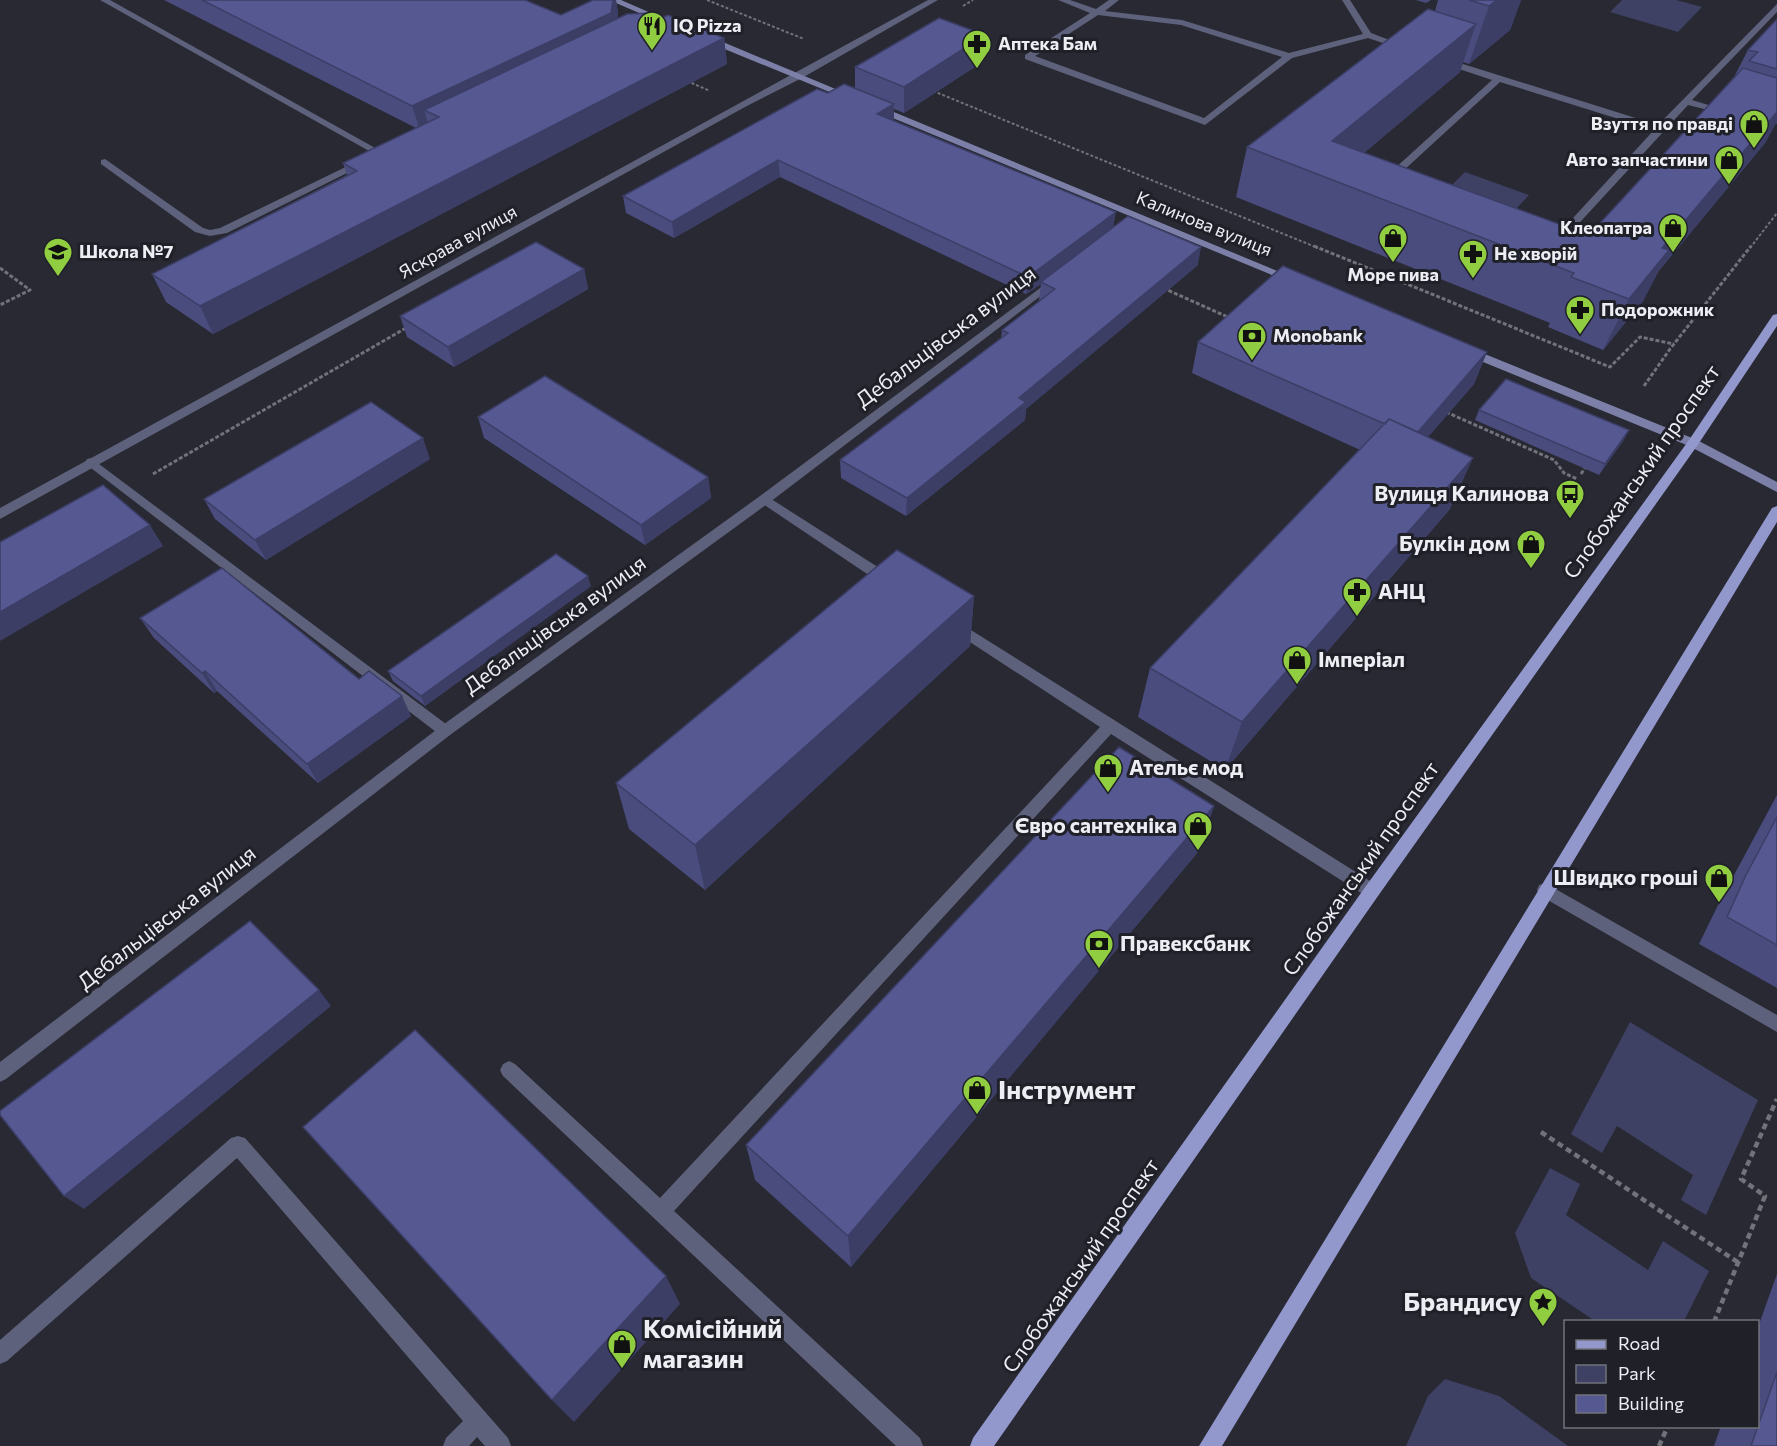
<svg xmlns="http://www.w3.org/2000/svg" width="1777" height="1446" font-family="Commissioner,sans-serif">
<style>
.green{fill:#3e4164}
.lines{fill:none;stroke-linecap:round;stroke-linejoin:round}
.path-far2{stroke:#71727a;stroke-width:2;stroke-dasharray:3 2;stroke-linecap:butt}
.path-far1{stroke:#71727a;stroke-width:3;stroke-dasharray:4 2;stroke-linecap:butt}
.path{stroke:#71727a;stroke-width:4.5;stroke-dasharray:6 4;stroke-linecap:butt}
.lane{fill:#5e617b;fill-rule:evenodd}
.street{fill:#5e617b;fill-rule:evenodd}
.secondary{fill:#7c80a9;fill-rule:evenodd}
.primary{fill:#9297cc;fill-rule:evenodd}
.wall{fill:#494c7d}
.shaded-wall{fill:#3c3e66}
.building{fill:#555891;stroke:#3c3e66;stroke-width:1.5}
.labels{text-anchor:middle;stroke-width:6;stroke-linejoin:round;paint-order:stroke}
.far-poi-label{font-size:18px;font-weight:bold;fill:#edeef4;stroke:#1f2028;text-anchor:start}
.far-street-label{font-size:18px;fill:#edeef4;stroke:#1f2028}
.street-label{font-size:21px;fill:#edeef4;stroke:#1f2028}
.poi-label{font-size:21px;font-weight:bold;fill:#edeef4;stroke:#1f2028;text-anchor:end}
.near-poi-label{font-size:26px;font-weight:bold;fill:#edeef4;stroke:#1f2028;text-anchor:start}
</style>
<rect width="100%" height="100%" fill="#282932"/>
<path class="green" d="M1622,0H1676L1702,7L1678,32L1610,12Z
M1465,172L1529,195L1506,220L1440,197Z
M1630,1022L1758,1100L1706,1215L1681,1200L1693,1175L1617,1126L1602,1153L1571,1134Z
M1550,1168L1580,1184L1566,1215L1648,1270L1663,1241L1709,1271L1684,1321H1595L1531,1278L1515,1233Z
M1445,1379L1499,1396L1568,1446H1406L1428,1396Z"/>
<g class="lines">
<path class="path-far2" d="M707,0L804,39
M963,6L973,0
M687,81L710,91
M933,91L1318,248
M1750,248L1777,213"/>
<path class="path-far1" d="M1314,246L1610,367L1640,337L1674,344
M0,268L30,290L0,305
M1163,288L1230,318
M1644,386L1670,349L1751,246
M1446,412L1554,460L1564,473L1577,479
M153,474L406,328
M1581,474L1587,465"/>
<path class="path" d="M1541,1132L1739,1263
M1714,1322L1765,1196L1741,1179L1777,1099
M1659,1446L1668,1426"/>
<path class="lane" d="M100,0H110L386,154L378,156Z
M1058,0H1070L1096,9L1109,0H1119L1105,11L1182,20L1289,53L1363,34L1342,0H1350L1371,33L1408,47L1404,50L1368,38L1292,58L1205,125L1025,59V55L1090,13ZM1098,15L1181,25L1282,57L1204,118L1035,56Z
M1777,4V12L1692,100L1728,111V115L1688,105L1559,245H1551L1550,243L1654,130L1500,82L1391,182L1382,180L1492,80L1441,63V59H1447L1658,125Z
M105,159L203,228L210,230L220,228L358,161L367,163L227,233L210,236L195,232L101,164V160Z
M91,458L450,727L453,731L450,735H440L87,465L85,462L87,459Z
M765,495L895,578L897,582L895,586H885L760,502L759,499L760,496Z
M955,620L1378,886L1380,891L1378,896L1372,898L1366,896L1111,734L674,1211L920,1438L923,1446H896L503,1076L500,1070L503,1064L509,1061L515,1064L660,1198L1100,727L950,629L948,625L950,621Z
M1545,883L1777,1015V1032L1539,895L1537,890L1539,885Z
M238,1136L245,1138L508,1438L511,1446H485L477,1437L469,1446H443L446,1438L463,1421L237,1158L7,1361L0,1364V1340L231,1138Z"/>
<path class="street" d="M928,0H938L802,78L745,107L0,519V508Z
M1055,277L1059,278V282L770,502L450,735L6,1079L0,1082V1062L440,727L760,496Z"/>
<path class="secondary" d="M609,0H621L667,20L660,22Z
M705,37H711L857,98L849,100L705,41Z
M871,105H877L1299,280L1297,282H1289L871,109Z
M1465,346L1697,440L1777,482V492L1689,446L1461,353V347Z"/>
<path class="primary" d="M1777,314V326L1697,446L1378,896L994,1446H970L973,1438L1366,886L1689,440L1773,315Z
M1777,506V522L1222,1446H1199L1772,508Z"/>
</g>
<path class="wall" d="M164,0H525L561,15L593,0H616L618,13L617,19L664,17L724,38L727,64L213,334L166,302L152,274L347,175L343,163L416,128Z
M1416,0H1431L1426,3Z
M1438,0H1521L1510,30L1469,64L1463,62L1460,72L1364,153L1589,235L1734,77L1748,50L1777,19V124L1776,123L1765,143L1658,272L1643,301L1603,350L1548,327L1550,323L1236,197L1247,147L1435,11Z
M984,61L904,113L894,109L893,120L1114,227L1198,265L1026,409L1025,420L906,516L841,478L840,460L1001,338L1002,330L1040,301L1039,300L1041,284L1026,294L780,177L674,238L626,213L623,196L828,93L855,88V67Z
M584,269L588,289L454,367L407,337L400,316Z
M1198,342L1487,352L1474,384L1428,437L1450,509L1225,770L1138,717L1150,668L1360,450L1192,373Z
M1479,410L1629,430L1623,441L1599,475L1475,420Z
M478,417L708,477L711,498L645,545L484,438Z
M430,459L266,560L215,519L204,499Z
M591,586L425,706L393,681L388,671Z
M974,596L970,646L705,890L629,829L616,783Z
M140,618L359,679L411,716L318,783L217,691L214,693L154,638Z
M1777,795V988L1699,944L1719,903Z
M1214,806L1198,852L851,1267L755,1180L746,1145Z
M1777,1274V1446H1714L1721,1426H1758V1327Z"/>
<path class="shaded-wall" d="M613,0H616L618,13L615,37L439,117L424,110L429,126L420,130L412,106Z
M1497,0H1521L1510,30L1469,64L1489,6Z
M1476,24L1460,72L1332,180V141Z
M985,35L984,61L904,113V87Z
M724,38L727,64L213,334L200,306Z
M894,104V120L878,130L877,114Z
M1777,112V121L1765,143L1658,272L1643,301L1603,350L1629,299L1662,248Z
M778,160L780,177L674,238L672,222Z
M1116,212L1113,229L1041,282V284L1026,294L1028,277Z
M1201,247L1198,265L1026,409L1025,420L906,516L907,498L1019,398Z
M584,269L588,289L454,367L448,347Z
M1487,352L1474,384L1401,468L1414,437Z
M1629,430L1623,441L1599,475L1605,464Z
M423,438L430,459L266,560L255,540Z
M1473,458L1450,509L1225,770L1242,722Z
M708,477L711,498L645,545L641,525Z
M150,525L163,546L0,641V612Z
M588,576L591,586L425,706L421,696Z
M974,596L970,646L705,890L695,845Z
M205,671L217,691L214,693L202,673Z
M402,696L411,716L318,783L307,764Z
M1214,806L1198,852L851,1267L848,1236Z
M319,990L331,1006L84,1209L64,1196Z
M666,1276L680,1304L574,1422L552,1400Z"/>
<path class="building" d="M202,0H525L561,15L593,0H613L611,13L412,106Z
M1469,0H1497L1489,6Z
M1428,9L1476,24L1332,141L1589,235L1743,68L1777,78V112L1662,248L1669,250L1629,299L1571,277L1574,273L1247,147Z
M655,13L664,17L668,15L724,38L200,306L152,274L357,171L343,163L439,117L424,110L627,14Z
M939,18L985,35L904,87L855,67Z
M1777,19V69L1749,61L1758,52L1748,50Z
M844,84L894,104L877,114L1116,212L1028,277L778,160L672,222L623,196L817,89L828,93Z
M1128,216L1201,247L1019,398L1026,402L907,498L840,460L1008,333L1002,330L1055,289L1041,282Z
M536,242L584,269L448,347L400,316Z
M1283,266L1487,352L1418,432L1389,419L1385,424L1198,342Z
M545,376L708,477L641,525L478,417Z
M1506,379L1629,430L1605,464L1479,410Z
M371,402L423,438L255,540L204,499Z
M1389,419L1473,458L1242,722L1150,668Z
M103,485L150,525L0,612V542Z
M897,550L974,596L695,845L616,783Z
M556,554L588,576L439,683L421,696L388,671Z
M222,568L359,679L369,671L402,696L307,764L205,671L202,673L140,618Z
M1119,747L1214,806L848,1236L746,1145Z
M1777,817V945L1727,917L1746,875Z
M250,921L319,990L64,1196L0,1115V1111Z
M415,1030L666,1276L552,1400L303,1127Z
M1777,1372V1446H1751Z"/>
<defs>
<g id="restaurant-pin" transform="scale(1.5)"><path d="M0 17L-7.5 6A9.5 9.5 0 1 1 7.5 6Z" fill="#91cd40" stroke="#1f2028"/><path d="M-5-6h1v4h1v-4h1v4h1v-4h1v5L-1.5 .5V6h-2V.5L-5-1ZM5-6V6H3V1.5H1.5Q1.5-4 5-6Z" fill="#111"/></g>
<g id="pharmacy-pin" transform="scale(1.5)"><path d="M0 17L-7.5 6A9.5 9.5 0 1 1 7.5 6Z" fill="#91cd40" stroke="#1f2028"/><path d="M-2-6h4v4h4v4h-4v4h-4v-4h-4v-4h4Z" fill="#111"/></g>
<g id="shop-pin" transform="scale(1.5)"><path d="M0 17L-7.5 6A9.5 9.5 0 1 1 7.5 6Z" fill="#91cd40" stroke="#1f2028"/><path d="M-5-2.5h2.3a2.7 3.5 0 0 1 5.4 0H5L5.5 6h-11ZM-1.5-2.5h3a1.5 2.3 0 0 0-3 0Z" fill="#111"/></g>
<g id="school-pin" transform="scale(1.5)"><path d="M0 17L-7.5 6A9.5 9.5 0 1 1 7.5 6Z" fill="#91cd40" stroke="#1f2028"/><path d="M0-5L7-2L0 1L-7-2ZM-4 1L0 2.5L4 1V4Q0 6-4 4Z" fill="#111"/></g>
<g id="bank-pin" transform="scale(1.5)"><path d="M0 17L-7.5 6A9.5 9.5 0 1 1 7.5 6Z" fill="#91cd40" stroke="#1f2028"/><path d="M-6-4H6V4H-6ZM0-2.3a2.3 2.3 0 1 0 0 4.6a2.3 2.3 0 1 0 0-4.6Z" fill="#111"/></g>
<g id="bus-pin" transform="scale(1.5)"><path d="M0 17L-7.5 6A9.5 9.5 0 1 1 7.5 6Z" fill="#91cd40" stroke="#1f2028"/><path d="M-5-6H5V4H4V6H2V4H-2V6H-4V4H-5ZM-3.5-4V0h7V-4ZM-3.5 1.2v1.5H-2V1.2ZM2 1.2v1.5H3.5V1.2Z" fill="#111"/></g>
<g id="sight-pin" transform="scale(1.5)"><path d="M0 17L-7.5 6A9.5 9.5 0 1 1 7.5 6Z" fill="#91cd40" stroke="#1f2028"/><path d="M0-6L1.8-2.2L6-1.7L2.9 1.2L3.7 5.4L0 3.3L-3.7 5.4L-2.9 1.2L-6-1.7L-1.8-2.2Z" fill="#111"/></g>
</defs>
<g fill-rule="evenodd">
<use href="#restaurant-pin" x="652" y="26"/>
<use href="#pharmacy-pin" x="977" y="44"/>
<use href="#shop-pin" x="1754" y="124"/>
<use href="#shop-pin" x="1729" y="160"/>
<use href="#shop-pin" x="1673" y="228"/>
<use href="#shop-pin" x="1393" y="238"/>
<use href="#school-pin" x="58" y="252"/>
<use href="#pharmacy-pin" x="1473" y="254"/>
<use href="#pharmacy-pin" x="1580" y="310"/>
<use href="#bank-pin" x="1252" y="336"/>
<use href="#bus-pin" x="1570" y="494"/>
<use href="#shop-pin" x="1531" y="544"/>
<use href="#pharmacy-pin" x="1357" y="592"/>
<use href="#shop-pin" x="1297" y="660"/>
<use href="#shop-pin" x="1108" y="768"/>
<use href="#shop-pin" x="1198" y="826"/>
<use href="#shop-pin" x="1719" y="878"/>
<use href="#bank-pin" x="1099" y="944"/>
<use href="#shop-pin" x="977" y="1090"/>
<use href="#sight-pin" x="1543" y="1302"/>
<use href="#shop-pin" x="622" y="1344"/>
</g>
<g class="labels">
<g class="far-poi-label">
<text x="673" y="32">IQ Pizza</text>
<text x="998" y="50">Аптека Бам</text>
<text x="1733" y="130" text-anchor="end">Взуття по правді</text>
<text x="1708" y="166" text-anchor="end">Авто запчастини</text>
<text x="1652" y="234" text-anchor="end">Клеопатра</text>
<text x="79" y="258">Школа №7</text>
<text x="1494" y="260">Не хворій</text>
<text x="1393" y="281" text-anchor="middle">Море пива</text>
<text x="1601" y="316">Подорожник</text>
<text x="1273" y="342">Monobank</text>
</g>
<g class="far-street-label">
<text transform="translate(1204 224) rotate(22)" y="6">Калинова вулиця</text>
<text transform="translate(458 242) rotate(-29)" y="6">Яскрава вулиця</text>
</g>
<g class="street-label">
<text transform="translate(946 337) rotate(-37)" y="7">Дебальцівська вулиця</text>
<text transform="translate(1642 472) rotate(-55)" y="7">Слобожанський проспект</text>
<text transform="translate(555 625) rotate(-36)" y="7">Дебальцівська вулиця</text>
<text transform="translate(1361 869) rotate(-55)" y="7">Слобожанський проспект</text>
<text transform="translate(167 918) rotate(-38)" y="7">Дебальцівська вулиця</text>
<text transform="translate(1081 1266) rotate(-55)" y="7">Слобожанський проспект</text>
</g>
<g class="poi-label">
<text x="1549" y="501">Вулиця Калинова</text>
<text x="1510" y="551">Булкін дом</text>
<text x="1378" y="599" text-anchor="start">АНЦ</text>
<text x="1318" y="667" text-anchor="start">Імперіал</text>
<text x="1129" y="775" text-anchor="start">Ательє мод</text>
<text x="1177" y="833">Євро сантехніка</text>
<text x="1698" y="885">Швидко гроші</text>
<text x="1120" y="951" text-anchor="start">Правексбанк</text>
</g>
<g class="near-poi-label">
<text x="998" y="1099">Інструмент</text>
<text x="1522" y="1311" text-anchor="end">Брандису</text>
<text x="643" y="1338">Комісійний<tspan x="643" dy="30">магазин</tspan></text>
</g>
</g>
<rect x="1564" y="1320" width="195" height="108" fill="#1f2028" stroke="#71727a" stroke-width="1.5"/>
<rect x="1576" y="1340" width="30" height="9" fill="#9297cc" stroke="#71727a" stroke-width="1.5"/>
<text x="1618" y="1350" font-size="18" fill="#edeef4">Road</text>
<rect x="1576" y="1365" width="30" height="18" fill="#3e4164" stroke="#71727a" stroke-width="1.5"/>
<text x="1618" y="1380" font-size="18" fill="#edeef4">Park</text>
<rect x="1576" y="1395" width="30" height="18" fill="#555891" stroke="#71727a" stroke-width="1.5"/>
<text x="1618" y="1410" font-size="18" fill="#edeef4">Building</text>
</svg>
